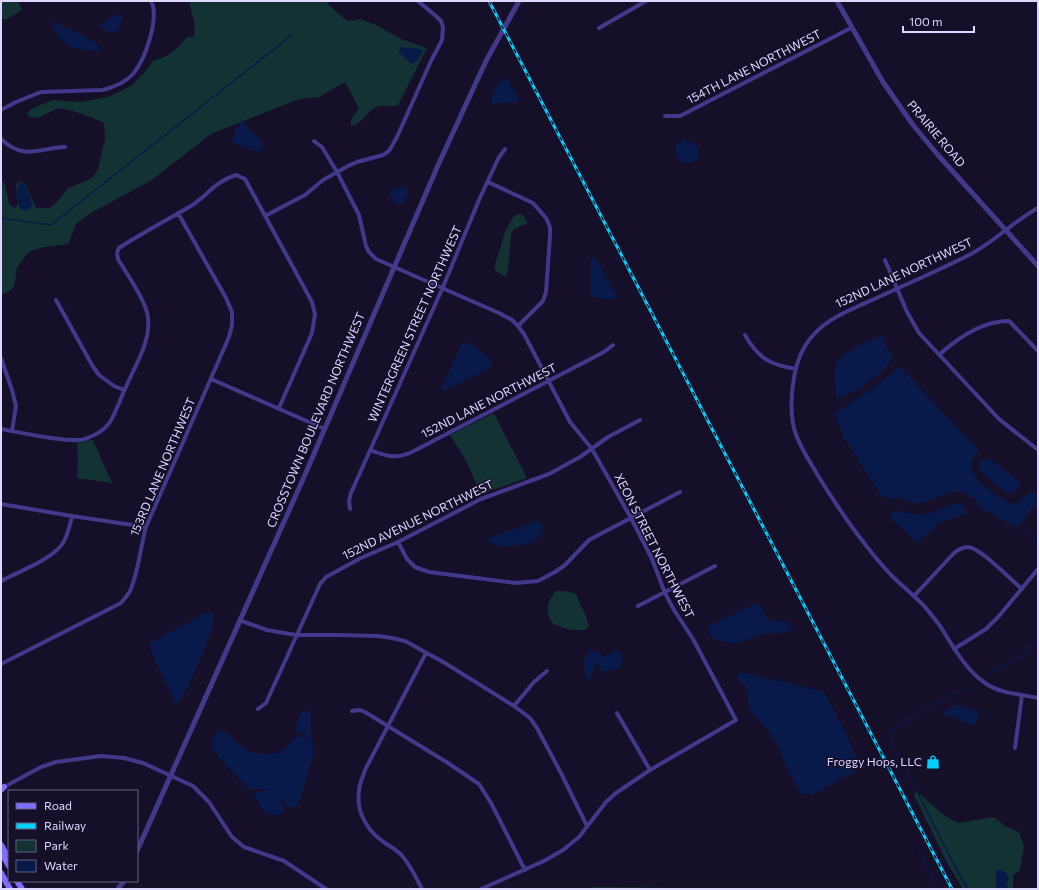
<svg xmlns="http://www.w3.org/2000/svg" width="1039" height="890" font-family="Commissioner,sans-serif">
<style>
.green{fill:#123233}
.water{fill:#081a49}
.lines{fill:none;stroke-linecap:round;stroke-linejoin:round}
.stream{stroke:#081a49;stroke-width:1.5}
.minor{stroke:#43388a;stroke-width:4}
.tertiary{stroke:#43388a;stroke-width:5}
.secondary{stroke:#7e6eff;stroke-width:6}
.rail-casing{stroke:#03d0ff;stroke-width:3}
.rail{stroke:#160f29;stroke-width:1.5;stroke-dasharray:4.5;stroke-linecap:butt}
.labels{text-anchor:middle;stroke-width:3;stroke-linejoin:round;paint-order:stroke}
.street-label{font-size:12px;fill:#dfd7ff;stroke:#160f29}
.poi-label{font-size:12px;fill:#dfd7ff;stroke:#160f29;text-anchor:end}
</style>
<rect width="100%" height="100%" fill="#160f29"/>
<path class="green" d="M1,1H18L22,10L5,20L1,18Z
M189,1H327L329,5L347,21L360,19L376,25L401,39L427,48L398,105C391,107 385,105 379,106C367,109 365,123 351,126V120L359,108L345,82L319,97L299,99L211,134L152,180L91,213L76,224L68,244C55,246 39,246 28,253C25,256 19,264 17,268C13,280 20,287 4,294L1,293V180L5,184L9,204L15,208L18,204L16,184L20,181L25,184L36,208H50L58,201L67,189L92,178L98,169L105,139L104,123C95,119 67,107 58,109C46,112 42,120 29,117L27,113L33,108L53,100L79,102L108,97L131,86L143,74L154,60C170,57 177,49 187,37H194L195,24Z
M518,214H522L528,223L514,229L511,234L508,272L505,276L498,273L494,268L505,232L513,217Z
M494,413L527,478L481,494L465,459L450,435Z
M93,440L112,483L77,478L78,456L77,443Z
M556,591H565L576,594L587,619L589,627L585,630H571L553,624C545,611 546,604 556,591Z
M916,791L945,816L958,823L994,817L1005,826L1019,832L1024,846L1020,870L1013,876V889H963L947,863L914,795Z
M595,887L678,888L679,889H586Z"/>
<path class="water" d="M119,14L122,16V19L118,31C110,34 105,31 100,25L115,15Z
M50,20L84,36L97,44L100,51C87,51 70,50 61,39C56,34 53,26 50,20Z
M401,47L420,49L423,51L416,62L411,64L398,51Z
M502,78H505L507,80L518,97V102L517,103L506,102L492,104L491,102L492,95Z
M241,120L262,142L263,147L258,152L245,148L231,141Z
M683,140L690,142L698,148L699,156C689,171 672,160 677,144Z
M20,182L25,185L32,203V206L26,211C23,210 22,210 20,208C17,203 16,187 20,182Z
M401,186L407,188L408,194L402,205H398L393,200L389,192Z
M594,255L618,298L601,299L590,296V263Z
M880,336H884V343L892,355V359C880,377 858,389 838,399C835,395 836,389 835,384C834,379 834,370 836,365C842,351 867,342 880,336Z
M464,342H467C476,348 491,355 492,367L443,391L442,387L461,346Z
M899,367L911,378L926,395L979,450L970,463C971,481 996,495 1011,504L1020,502L1030,491L1038,496V506L1033,507L1019,526H1011L995,515L981,509L976,500L962,491L948,493L929,501L918,503H911L900,497L888,499L881,495L843,436L835,413C858,400 878,385 899,367Z
M987,457L1021,483C1019,487 1017,491 1013,493C1005,496 984,474 978,468L980,462Z
M956,503L964,506L967,513L939,523L917,543L889,516L891,513L897,510L915,515L931,513Z
M539,521L542,525L544,530C542,532 540,536 538,538C528,547 495,550 486,539L534,522Z
M756,603L759,605L768,620C777,622 787,618 792,627L791,630C780,634 768,633 757,635C749,637 744,643 736,643C726,644 708,640 708,628L711,625Z
M208,612H212C213,614 214,615 214,617C214,632 186,696 176,705L155,660L150,648V643Z
M591,649L601,654L603,657H605L616,650H618L623,660C621,671 610,670 601,671L599,668L600,663L598,662L589,680L587,679L583,662Z
M745,673L824,692L846,733L861,768L812,795L802,794C787,774 783,752 770,733C765,726 754,717 750,709C747,704 749,697 748,691C746,683 736,682 737,674Z
M954,705L979,711L976,723L970,725L954,717L944,715L942,713Z
M304,710L311,712V738L314,753L302,794L295,808L287,806L283,799L280,798L284,808V811C279,815 270,817 265,812C262,810 259,802 255,798V794L258,792L270,790L264,789H249C243,782 211,752 212,745C212,740 217,734 219,730L224,731C238,745 246,754 267,754C272,754 278,754 282,751C287,748 291,741 295,737H306V735L297,732C294,724 300,716 304,710Z
M1000,869L1007,874L1009,879L1006,884L1009,889H996V871Z"/>
<g class="lines">
<path class="stream" d="M1,218L51,225L292,35
M861,385L866,396
M1018,525L1038,542
M994,672L1024,654L1038,637
M963,688L887,732L955,867L968,889
M918,851L938,889"/>
<path class="minor" d="M599,28L646,1
M1,110L16,102L41,92L103,90C114,87 125,83 133,74C145,60 160,18 151,1
M665,116H680L851,28
M1,139C24,161 39,148 65,147
M314,141L322,147L337,172L359,215L366,246L369,252L376,259L499,313L512,320L518,326L524,334L570,422L592,449L631,518L652,559L665,593L674,610L693,639L736,720L650,770L616,793L606,802L579,837L563,850L544,861L481,889
M488,182L533,203L546,218L550,227V236L546,292L543,301L518,326
M1038,208C1014,221 995,241 971,254C942,269 911,282 881,296C853,309 822,318 805,346C792,367 788,408 795,432C800,447 809,460 817,474C839,510 863,545 891,575C902,586 914,595 924,606C930,613 937,621 942,629C954,648 966,670 985,683C1001,694 1020,694 1038,698
M265,216L305,195L323,180L348,166L357,162L383,155L389,151L397,137L431,61L442,40L443,27L441,21L437,17L418,1
M885,260L907,312L919,333L999,419L1038,450
M56,300L92,365L99,375L114,386L124,390
M745,335C758,358 770,365 796,369
M940,354C959,337 983,321 1009,321L1038,351
M1,358L12,390L16,406L12,431
M211,379L325,429
M1,429C18,432 72,444 85,439C94,436 104,431 110,422C116,412 120,400 125,389C134,367 151,343 148,318C147,302 126,273 118,259L117,253L119,248C142,233 167,220 191,206C208,195 214,182 236,175L245,179L312,302L315,314L312,333L279,408
M370,450C386,456 394,459 410,453L604,352L613,345
M1,504L72,516L146,527
M350,509L349,501L351,493L443,287L479,200L498,159L505,149
M398,542L407,559L415,567L429,572L516,583L538,581L555,572L565,565L589,540L680,492
M1,581C18,572 53,559 63,543C68,535 70,525 72,516
M914,596L954,553C959,549 963,547 968,547C981,548 1011,580 1022,589
M638,606L715,566
M239,620L267,630L296,635H338L378,636L392,638L405,641L445,663L514,706L530,718L537,728L562,775L587,826
M954,649L986,629L999,616L1038,569
M1,664L121,603C124,599 128,595 130,591C139,571 140,548 146,527L229,337L232,325V312L226,298L178,213
M514,706L534,682L547,671
M258,709L266,703L320,584L326,577L361,558L398,542L481,499L549,474L580,457L608,437L640,420
M352,711L360,710L365,712L448,763L479,784L491,803L525,870
M617,713L650,770
M1015,748L1022,695
M4,787L41,767L56,762L101,756L124,758L143,763L193,786L209,802L232,837L244,847L284,861L326,889
M422,889C416,878 411,866 403,857C397,849 388,846 381,840C366,829 356,810 359,791C359,784 363,777 365,770L426,653"/>
<path class="tertiary" d="M837,1L883,82L913,125L938,155L1038,266
M137,851L304,477L439,163L486,61L519,1
M118,889L124,881"/>
<path class="secondary" d="M1,790L4,787
M1,845L6,854
M1,852L9,866
M1,873L10,889
M17,881L22,889"/>
<g class="rail-casing">
<path id="rail" d="M489,1L952,889"/>
</g>
<use href="#rail" class="rail"/>
</g>
<defs>
<g id="shop-bare" transform="scale(1.08)"><path d="M-5-2.5h2.3a2.7 3.5 0 0 1 5.4 0H5L5.5 6h-11ZM-1.5-2.5h3a1.5 2.3 0 0 0-3 0Z" fill="#03d0ff" stroke="#160f29" stroke-width="2.5" paint-order="stroke"/></g>
</defs>
<g fill-rule="evenodd">
<use href="#shop-bare" x="933" y="762"/>
</g>
<g class="labels">
<g class="street-label">
<text transform="translate(754 67) rotate(-27)" y="4">154TH LANE NORTHWEST</text>
<text transform="translate(936 134) rotate(50)" y="4">PRAIRIE ROAD</text>
<text transform="translate(904 273) rotate(-25)" y="4">152ND LANE NORTHWEST</text>
<text transform="translate(415 324) rotate(-66)" y="4">WINTERGREEN STREET NORTHWEST</text>
<text transform="translate(489 401) rotate(-27)" y="4">152ND LANE NORTHWEST</text>
<text transform="translate(316 420) rotate(-67)" y="4">CROSSTOWN BOULEVARD NORTHWEST</text>
<text transform="translate(163 467) rotate(-67)" y="4">153RD LANE NORTHWEST</text>
<text transform="translate(418 520) rotate(-26)" y="4">152ND AVENUE NORTHWEST</text>
<text transform="translate(654 546) rotate(63)" y="4">XEON STREET NORTHWEST</text>
</g>
<g class="poi-label">
<text x="922" y="766">Froggy Hops, LLC</text>
</g>
</g>
<rect width="1039" height="890" fill="none" stroke="#dfd7ff" stroke-width="4"/>
<rect x="8" y="790" width="130" height="92" fill="#160f29" stroke="#665f7f"/>
<rect x="16" y="803" width="20" height="6" fill="#7e6eff" stroke="#665f7f"/>
<text x="44" y="810" font-size="12" fill="#dfd7ff">Road</text>
<rect x="16" y="823" width="20" height="6" fill="#03d0ff" stroke="#665f7f"/>
<text x="44" y="830" font-size="12" fill="#dfd7ff">Railway</text>
<rect x="16" y="840" width="20" height="12" fill="#123233" stroke="#665f7f"/>
<text x="44" y="850" font-size="12" fill="#dfd7ff">Park</text>
<rect x="16" y="860" width="20" height="12" fill="#081a49" stroke="#665f7f"/>
<text x="44" y="870" font-size="12" fill="#dfd7ff">Water</text>
<path d="M903 26v6h71v-6" fill="none" stroke="#dfd7ff" stroke-width="2"/>
<text x="909" y="26" font-size="12" fill="#dfd7ff" stroke="#160f29" stroke-width="3" paint-order="stroke">100 m</text>
</svg>
